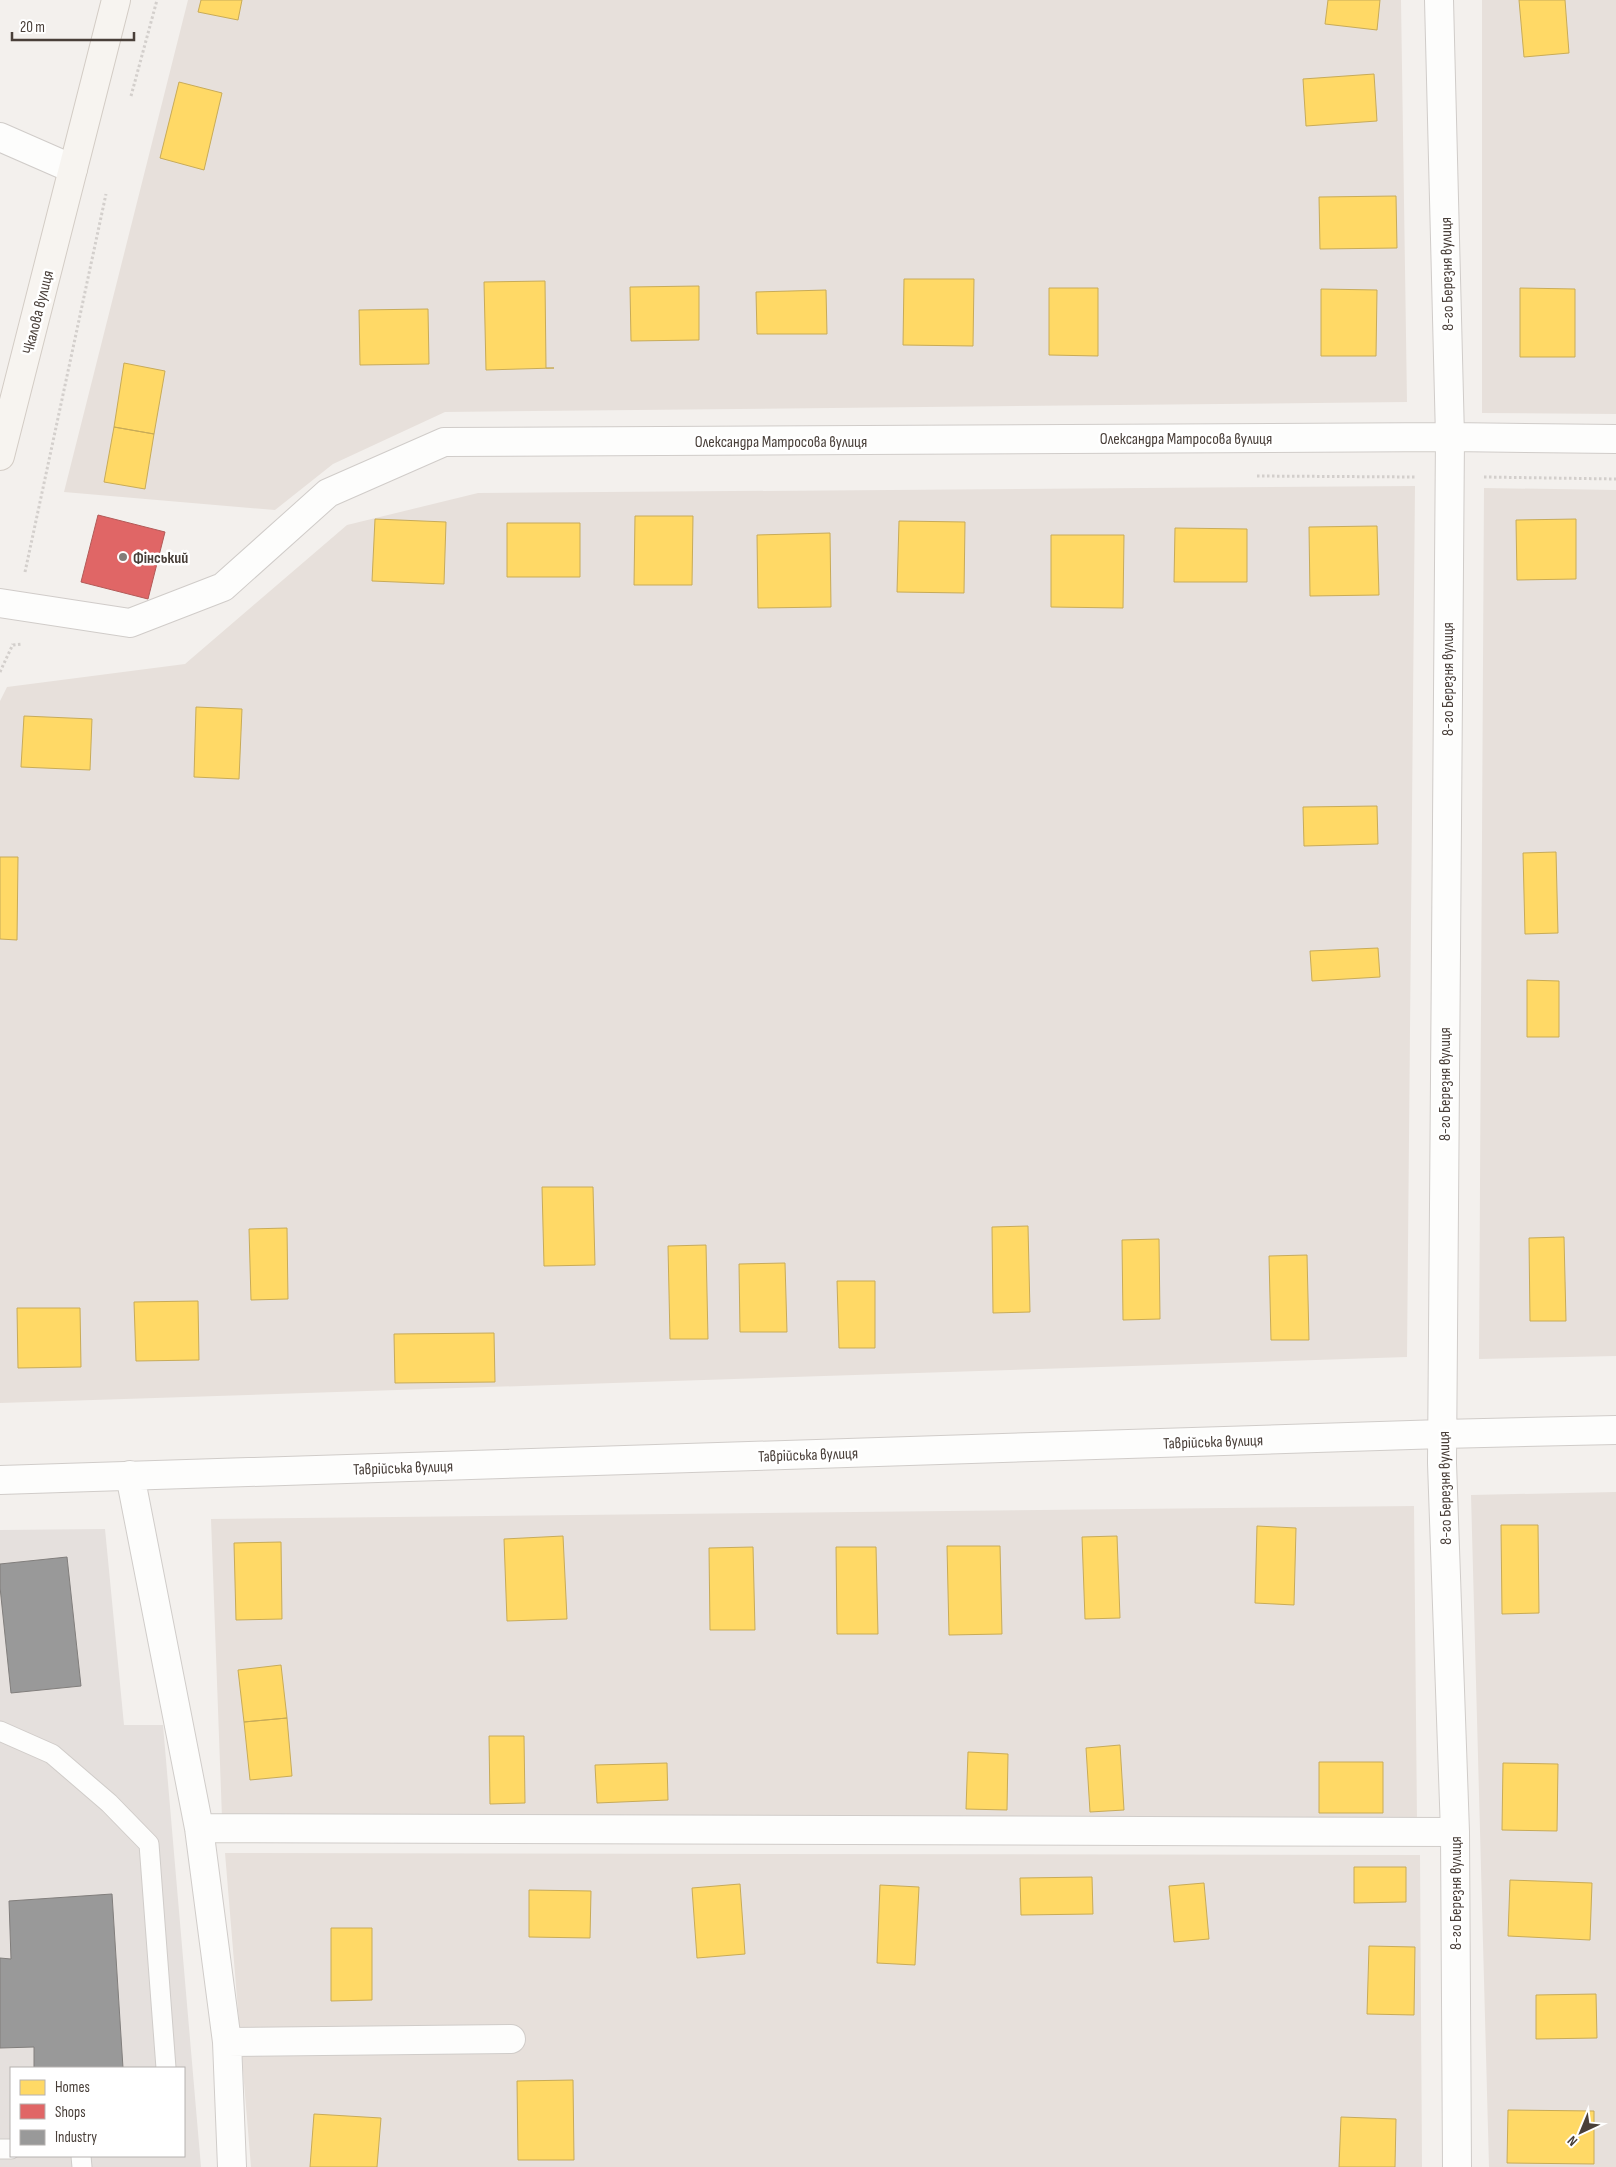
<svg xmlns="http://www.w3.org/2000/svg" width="1616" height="2167" font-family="'Sofia Sans Condensed',sans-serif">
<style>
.residential{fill:#e7e0db}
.industrial{fill:#e5e0dd;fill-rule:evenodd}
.homes{fill:#ffd966;stroke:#c8ab58}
.shops{fill:#e06666;stroke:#b35a58}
.industry{fill:#999;stroke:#817e7c}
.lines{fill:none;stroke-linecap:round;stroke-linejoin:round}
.lane-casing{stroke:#d0ccc9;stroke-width:21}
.street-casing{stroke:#d0ccc9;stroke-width:30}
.secondary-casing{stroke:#d3ccc5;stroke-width:30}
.path{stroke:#d3cfcc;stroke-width:3;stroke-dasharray:2.5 2.5;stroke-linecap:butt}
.lane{stroke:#fdfdfc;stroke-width:19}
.street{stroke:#fdfdfc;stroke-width:28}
.secondary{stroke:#f7f4f0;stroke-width:28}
.poi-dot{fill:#847d78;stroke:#fff;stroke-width:2}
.labels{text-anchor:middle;stroke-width:5;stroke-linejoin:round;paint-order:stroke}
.street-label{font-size:16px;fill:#493f39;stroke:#fff}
.poi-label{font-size:16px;font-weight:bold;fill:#493f39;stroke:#fff;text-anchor:start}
</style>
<rect width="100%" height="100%" fill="#f3f0ed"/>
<path class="residential" d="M188,0H1401L1407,402L445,412L333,464L275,510L64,492Z
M1482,0H1616V414L1482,413Z
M1415,486L1407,1357L0,1403V701L7,687L185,664L347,525L478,493Z
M1484,488L1616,490V1356L1479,1359Z
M1616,1492V2167H1489L1471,1495Z
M1414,1506L1417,1822L222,1818L211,1519Z
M225,1853L1420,1855L1422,2167H251Z"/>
<path class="industrial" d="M105,1529L124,1725H163L201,2167H0V1530ZM11,2068H184V2156H11Z"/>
<path class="homes" d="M201,0H242L238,20L198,12Z
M1328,0H1380L1377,30L1325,24Z
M1519,0H1565L1569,53L1524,57Z
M1374,74L1377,121L1306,126L1303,79Z
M179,82L222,93L204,170L160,158Z
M1396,196L1397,248L1320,249L1319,197Z
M904,279H974L973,346L903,345Z
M545,281L546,368H554L486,370L484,282Z
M699,286V340L631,341L630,287Z
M1049,288H1098V356L1049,355Z
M1520,288L1575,289V357H1520Z
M1321,289L1377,290L1376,356H1321Z
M826,290L827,334H757L756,292Z
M428,309L429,364L360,365L359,310Z
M124,363L165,371L154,434L114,427Z
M114,427L154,434L145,489L104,482Z
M635,516H693L692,585H634Z
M375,519L446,522L444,584L372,581Z
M1576,519V579L1517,580L1516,520Z
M899,521L965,522L964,593L897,592Z
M507,523H580V577H507Z
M1377,526L1379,595L1310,596L1309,527Z
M1175,528L1247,529V582H1174Z
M830,533L831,607L758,608L757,535Z
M1051,535H1124L1123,608L1051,607Z
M196,707L242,709L239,779L194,777Z
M24,716L92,719L90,770L21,767Z
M1377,806L1378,844L1304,846L1303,807Z
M1556,852L1558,933L1525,934L1523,853Z
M0,857H18L17,940L0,939Z
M1378,948L1380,977L1312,981L1310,951Z
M1527,980L1559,981V1037H1527Z
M542,1187H593L595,1265L544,1266Z
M1028,1226L1030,1312L993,1313L992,1227Z
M287,1228L288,1299L251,1300L249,1229Z
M1564,1237L1566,1321H1530L1529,1238Z
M1159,1239L1160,1319L1123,1320L1122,1240Z
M706,1245L708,1339H670L668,1246Z
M1307,1255L1309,1340H1271L1269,1256Z
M785,1263L787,1332H740L739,1264Z
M837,1281H875V1348H839Z
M198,1301L199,1360L136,1361L134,1302Z
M17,1308H80L81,1367L18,1368Z
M494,1333L495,1382L395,1383L394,1334Z
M1501,1525H1538L1539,1613L1502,1614Z
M1257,1526L1296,1528L1294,1605L1255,1603Z
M563,1536L567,1619L507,1621L504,1539Z
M1117,1536L1120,1618L1085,1619L1082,1537Z
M281,1542L282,1619L236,1620L234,1543Z
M947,1546H1000L1002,1634L949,1635Z
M753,1547L755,1630H710L709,1548Z
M836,1547H876L878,1634H837Z
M281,1665L287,1718L244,1722L238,1670Z
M287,1718L292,1776L250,1780L244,1722Z
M489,1736H524L525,1803L490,1804Z
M1120,1745L1124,1810L1090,1812L1086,1748Z
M968,1752L1008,1754L1007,1810L966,1809Z
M1319,1762H1383V1813H1319Z
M667,1763L668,1800L597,1803L595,1765Z
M1503,1763L1558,1764L1557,1831L1502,1830Z
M1354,1867H1406V1902L1354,1903Z
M1092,1877L1093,1914L1021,1915L1020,1878Z
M1510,1880L1592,1883L1590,1940L1508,1936Z
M1204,1883L1209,1939L1174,1942L1169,1886Z
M740,1884L745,1954L697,1958L692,1888Z
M880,1885L919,1887L915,1965L877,1963Z
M529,1890L591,1891L590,1938L529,1937Z
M331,1928H372V2000L331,2001Z
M1369,1946L1415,1947L1414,2015L1367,2014Z
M1596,1994L1597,2038L1536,2039V1995Z
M573,2080L574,2160H518L517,2081Z
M1508,2110L1594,2111V2164L1507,2163Z
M314,2114L381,2118L377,2167H310Z
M1341,2117L1396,2119L1395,2167H1339Z"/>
<path class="shops" d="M98,515L165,532L148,599L81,582Z"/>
<path class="industry" d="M67,1557L81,1686L11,1693L0,1587V1564Z
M112,1894L123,2068H34V2047L0,2048V1958L11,1959L9,1901Z"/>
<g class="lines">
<g class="lane-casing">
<path id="lane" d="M0,1731L52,1754L109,1803L149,1844L166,2068
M0,2149H11
M81,2156L82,2167"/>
</g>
<g class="street-casing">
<path id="street" d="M1439,0L1450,437L1442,1463L1455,1832L1457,2167
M0,137L73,169
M0,603L130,623L223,587L328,493L444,442L1450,437L1616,439
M130,1475L199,1828L227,2042L232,2167
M0,1480L1442,1434L1616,1430
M199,1828L1455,1832
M227,2042L511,2039"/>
</g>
<g class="secondary-casing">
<path id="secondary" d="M0,456L116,0"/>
</g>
<path class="path" d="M131,96L157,0
M1257,476L1415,477
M1484,477L1616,479
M25,572L106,194
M13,645L22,644
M0,672L13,644"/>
<use href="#lane" class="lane"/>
<use href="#street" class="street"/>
<use href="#secondary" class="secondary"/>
</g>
<circle class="poi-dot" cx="123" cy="557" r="5"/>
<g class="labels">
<g class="street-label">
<text transform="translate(1446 274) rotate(-91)" y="6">8-го Березня вулиця</text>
<text transform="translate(37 312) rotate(-76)" y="6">Чкалова вулиця</text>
<text x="1186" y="444">Олександра Матросова вулиця</text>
<text x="781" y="447">Олександра Матросова вулиця</text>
<text transform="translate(1447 679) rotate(-90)" y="6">8-го Березня вулиця</text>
<text transform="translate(1444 1084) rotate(-90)" y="6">8-го Березня вулиця</text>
<text transform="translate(1213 1441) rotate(-2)" y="6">Таврійська вулиця</text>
<text transform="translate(808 1454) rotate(-2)" y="6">Таврійська вулиця</text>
<text transform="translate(403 1467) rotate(-2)" y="6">Таврійська вулиця</text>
<text transform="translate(1444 1488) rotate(-91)" y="6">8-го Березня вулиця</text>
<text transform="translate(1455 1893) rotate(-90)" y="6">8-го Березня вулиця</text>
</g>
<g class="poi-label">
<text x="133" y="563">Фінський</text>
</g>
</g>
<rect x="10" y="2067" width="175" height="90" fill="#ffffff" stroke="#b6b2b0"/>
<rect x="20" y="2080" width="25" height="15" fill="#ffd966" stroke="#b6b2b0"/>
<text x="55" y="2092" font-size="15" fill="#493f39">Homes</text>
<rect x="20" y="2104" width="25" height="15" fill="#e06666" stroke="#b6b2b0"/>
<text x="55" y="2117" font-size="15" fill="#493f39">Shops</text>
<rect x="20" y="2130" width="25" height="15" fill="#999999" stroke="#b6b2b0"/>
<text x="55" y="2142" font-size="15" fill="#493f39">Industry</text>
<g transform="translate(1581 2132) rotate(224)" stroke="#ffffff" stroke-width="4" paint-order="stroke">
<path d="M0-4L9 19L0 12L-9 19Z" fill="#493f39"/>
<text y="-8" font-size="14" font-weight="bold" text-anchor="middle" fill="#493f39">N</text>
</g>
<path d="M12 32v8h122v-8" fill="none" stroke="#493f39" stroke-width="2.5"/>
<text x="20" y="32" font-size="15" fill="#493f39" stroke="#ffffff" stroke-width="4" paint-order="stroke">20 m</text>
</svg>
